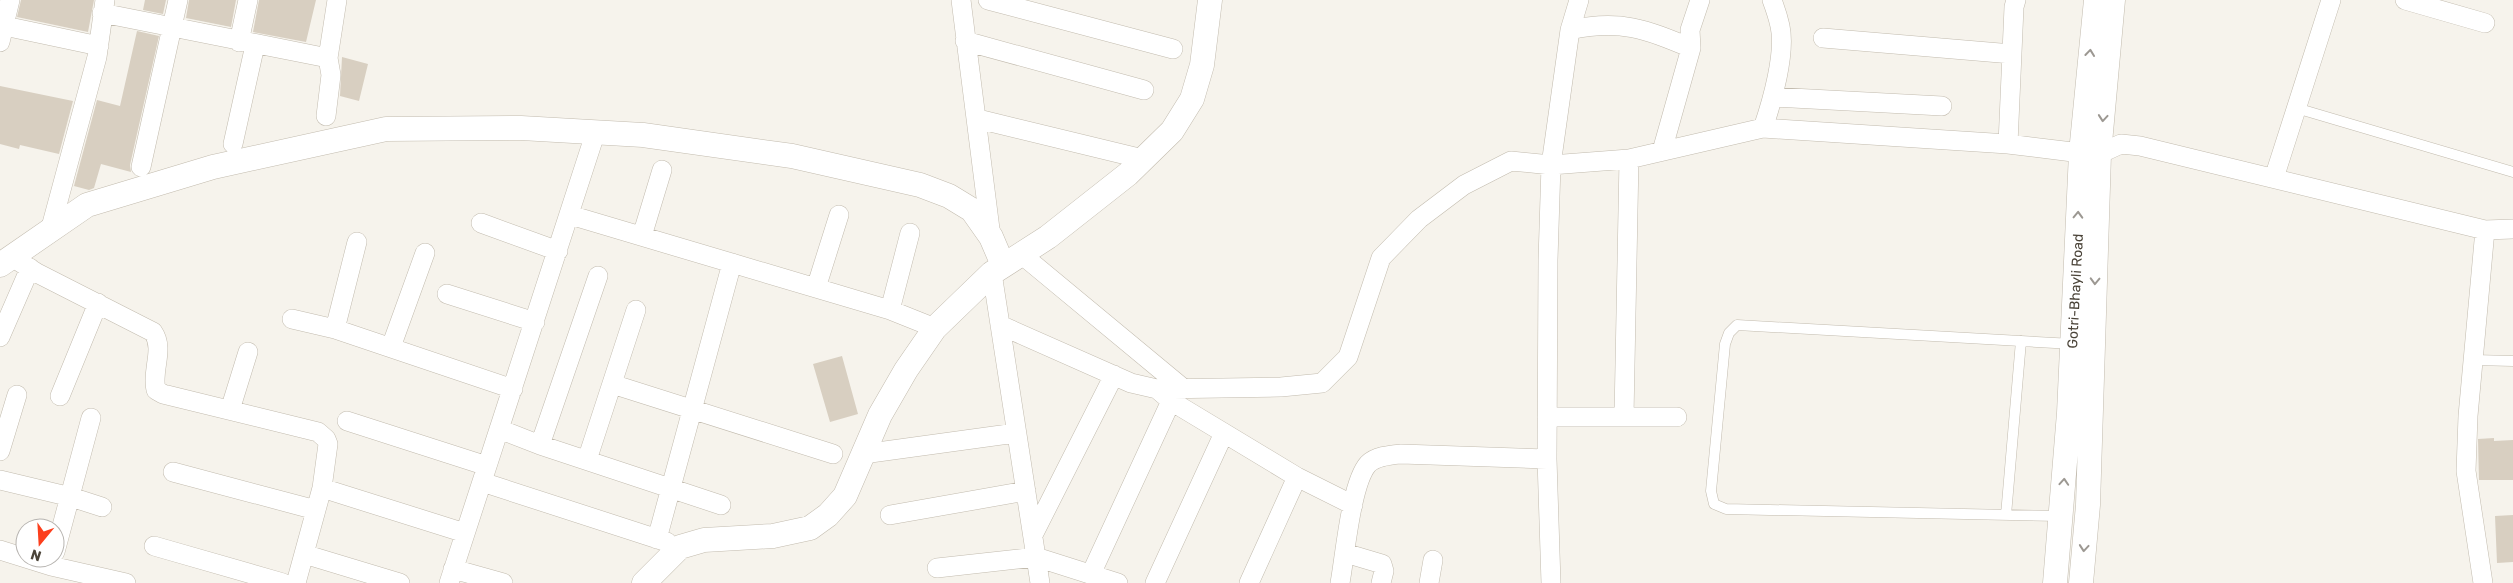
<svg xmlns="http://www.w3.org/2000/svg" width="2513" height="583" font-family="Rubik,sans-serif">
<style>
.building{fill:#d8cfc1}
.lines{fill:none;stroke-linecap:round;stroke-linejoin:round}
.service-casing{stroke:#c2bbae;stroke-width:11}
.minor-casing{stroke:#c2bbae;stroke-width:20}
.tertiary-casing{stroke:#c2bbae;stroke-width:25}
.service{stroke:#fff;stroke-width:10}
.minor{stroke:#fff;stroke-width:19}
.tertiary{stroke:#fff;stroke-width:24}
.oneway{stroke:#9c9892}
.labels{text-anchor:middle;stroke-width:4;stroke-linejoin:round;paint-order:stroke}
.street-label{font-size:14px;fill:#4b4439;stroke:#fff}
</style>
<rect width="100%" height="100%" fill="#f6f3ec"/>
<path class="building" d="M21,0H94L88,32L17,17Z
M145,0H166L163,14L143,10Z
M189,0H236L231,27L186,18Z
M259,0H316L306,42L253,32Z
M137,31L159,36L130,165L131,172L101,164L94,188L89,190L74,186L97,100L120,106Z
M342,57L368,64L359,101L340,96Z
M0,86L73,101L59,154L20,145L19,149L0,144Z
M842,356L858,414L830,422L813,364Z
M2494,438V441L2513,440V480H2479L2478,439Z
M2513,515V562L2497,563L2495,516Z"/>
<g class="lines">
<g class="service-casing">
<path id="service" d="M2296,108L2513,172
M2474,360L2513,361
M2006,515L2021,341
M2060,516L1726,509L1714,504L1711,491L1725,344L1729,333L1737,325L2073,344"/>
</g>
<g class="minor-casing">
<path id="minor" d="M961,0L991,237
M988,0L1173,49
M2405,0L2485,23
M102,13L328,58L337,0
M0,25L99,46
M1570,30C1620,19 1645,29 1691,48
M1823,38L2012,54
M965,41L1144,90
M0,42L10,0
M239,42L248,0
M1774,97L1942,106
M326,116L331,75L328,58
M978,119L1143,159
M1763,128C1772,102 1786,53 1780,26C1778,17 1775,8 1772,0
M233,144L255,45
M2008,144L2014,7L2016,0
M1662,151L1691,48L1690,30L1700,0
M141,167L178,0
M2274,178L2331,0
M570,215L890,310L935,328
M481,223L558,251
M50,231L97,57L105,0
M642,236L662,170
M1021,254L1184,389
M12,257L37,273L153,332C165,349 151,371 156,390L163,394L318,432L326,439L328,444L322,488L296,583
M992,273L1040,583
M816,288L839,215
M447,294L535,322
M890,310L910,233
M292,319L335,329L513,389
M1000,325L1131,383L1157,389L1281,387L1322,383L1348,357L1381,258L1419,219L1464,185L1511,161L1551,165L1629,159L1763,128L2008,144L2081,153L2099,154L2121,144L2140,146L2485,230L2513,229
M335,329L357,242
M0,337L30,268
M391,347L425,253
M612,384L833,454
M1157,389L1171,401L1297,477L1353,505
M60,396L98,303
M230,410L248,352
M1624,416L1629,159
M1547,417H1677
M347,421L487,466
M499,429L540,445L721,505
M540,445L598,276
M0,451L17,395
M863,454L1016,433
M587,460L636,310
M173,472L316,510
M0,480L71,497L102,507
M482,482L667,542
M322,488L465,533
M890,515L1026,491
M1033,535L1114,375
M657,539L732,263
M154,546L283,583
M0,550L51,566L126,583
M55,552L91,418
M1345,553L1382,564L1384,571L1381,583
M304,554L400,583
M937,568L1036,557L1118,583
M453,569L503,583
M1091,574L1171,401
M449,583L596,131
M1155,583L1224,433
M1249,583L1297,477
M1340,583C1345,556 1351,483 1368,464C1376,456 1390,455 1401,454L1547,459
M1429,583L1433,560
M1551,583L1547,459L1548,260L1551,165L1570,30L1579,0
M2483,583L2466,471L2468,416L2485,230"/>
</g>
<g class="tertiary-casing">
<path id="tertiary" d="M0,265L87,205L213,167L386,129L521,128L643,135L792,156L920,185L949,196L972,210L991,237L1003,265
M644,583L680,547L704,540L773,536L810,528L828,515L845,496L880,415L906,370L935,328L992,273L1048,237L1128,174L1172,131L1192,99L1202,65L1210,0
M2055,583L2069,413L2081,153L2096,0
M2081,583L2088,505L2099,154L2113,0"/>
</g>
<use href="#service" class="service"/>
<use href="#minor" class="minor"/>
<use href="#tertiary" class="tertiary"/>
</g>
<defs><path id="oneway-chevron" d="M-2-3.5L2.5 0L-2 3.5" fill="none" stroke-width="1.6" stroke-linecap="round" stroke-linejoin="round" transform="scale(1.25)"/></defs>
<g class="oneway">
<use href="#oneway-chevron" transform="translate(2090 53) rotate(-84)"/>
<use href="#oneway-chevron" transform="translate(2103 118) rotate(95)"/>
<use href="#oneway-chevron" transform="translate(2078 215) rotate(-88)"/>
<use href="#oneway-chevron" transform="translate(2095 281) rotate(92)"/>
<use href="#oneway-chevron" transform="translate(2064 482) rotate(-86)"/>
<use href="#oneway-chevron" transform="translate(2084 548) rotate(95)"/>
</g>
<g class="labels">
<g class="street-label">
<text transform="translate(2075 291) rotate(-87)" y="5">Gotri-Bhayli Road</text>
</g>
</g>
<g transform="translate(40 543) rotate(198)"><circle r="24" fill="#ffffff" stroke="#b7b4b0"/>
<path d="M0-4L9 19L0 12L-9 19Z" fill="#fc3f1d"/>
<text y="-8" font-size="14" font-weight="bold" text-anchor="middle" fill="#4b4439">N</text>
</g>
</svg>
